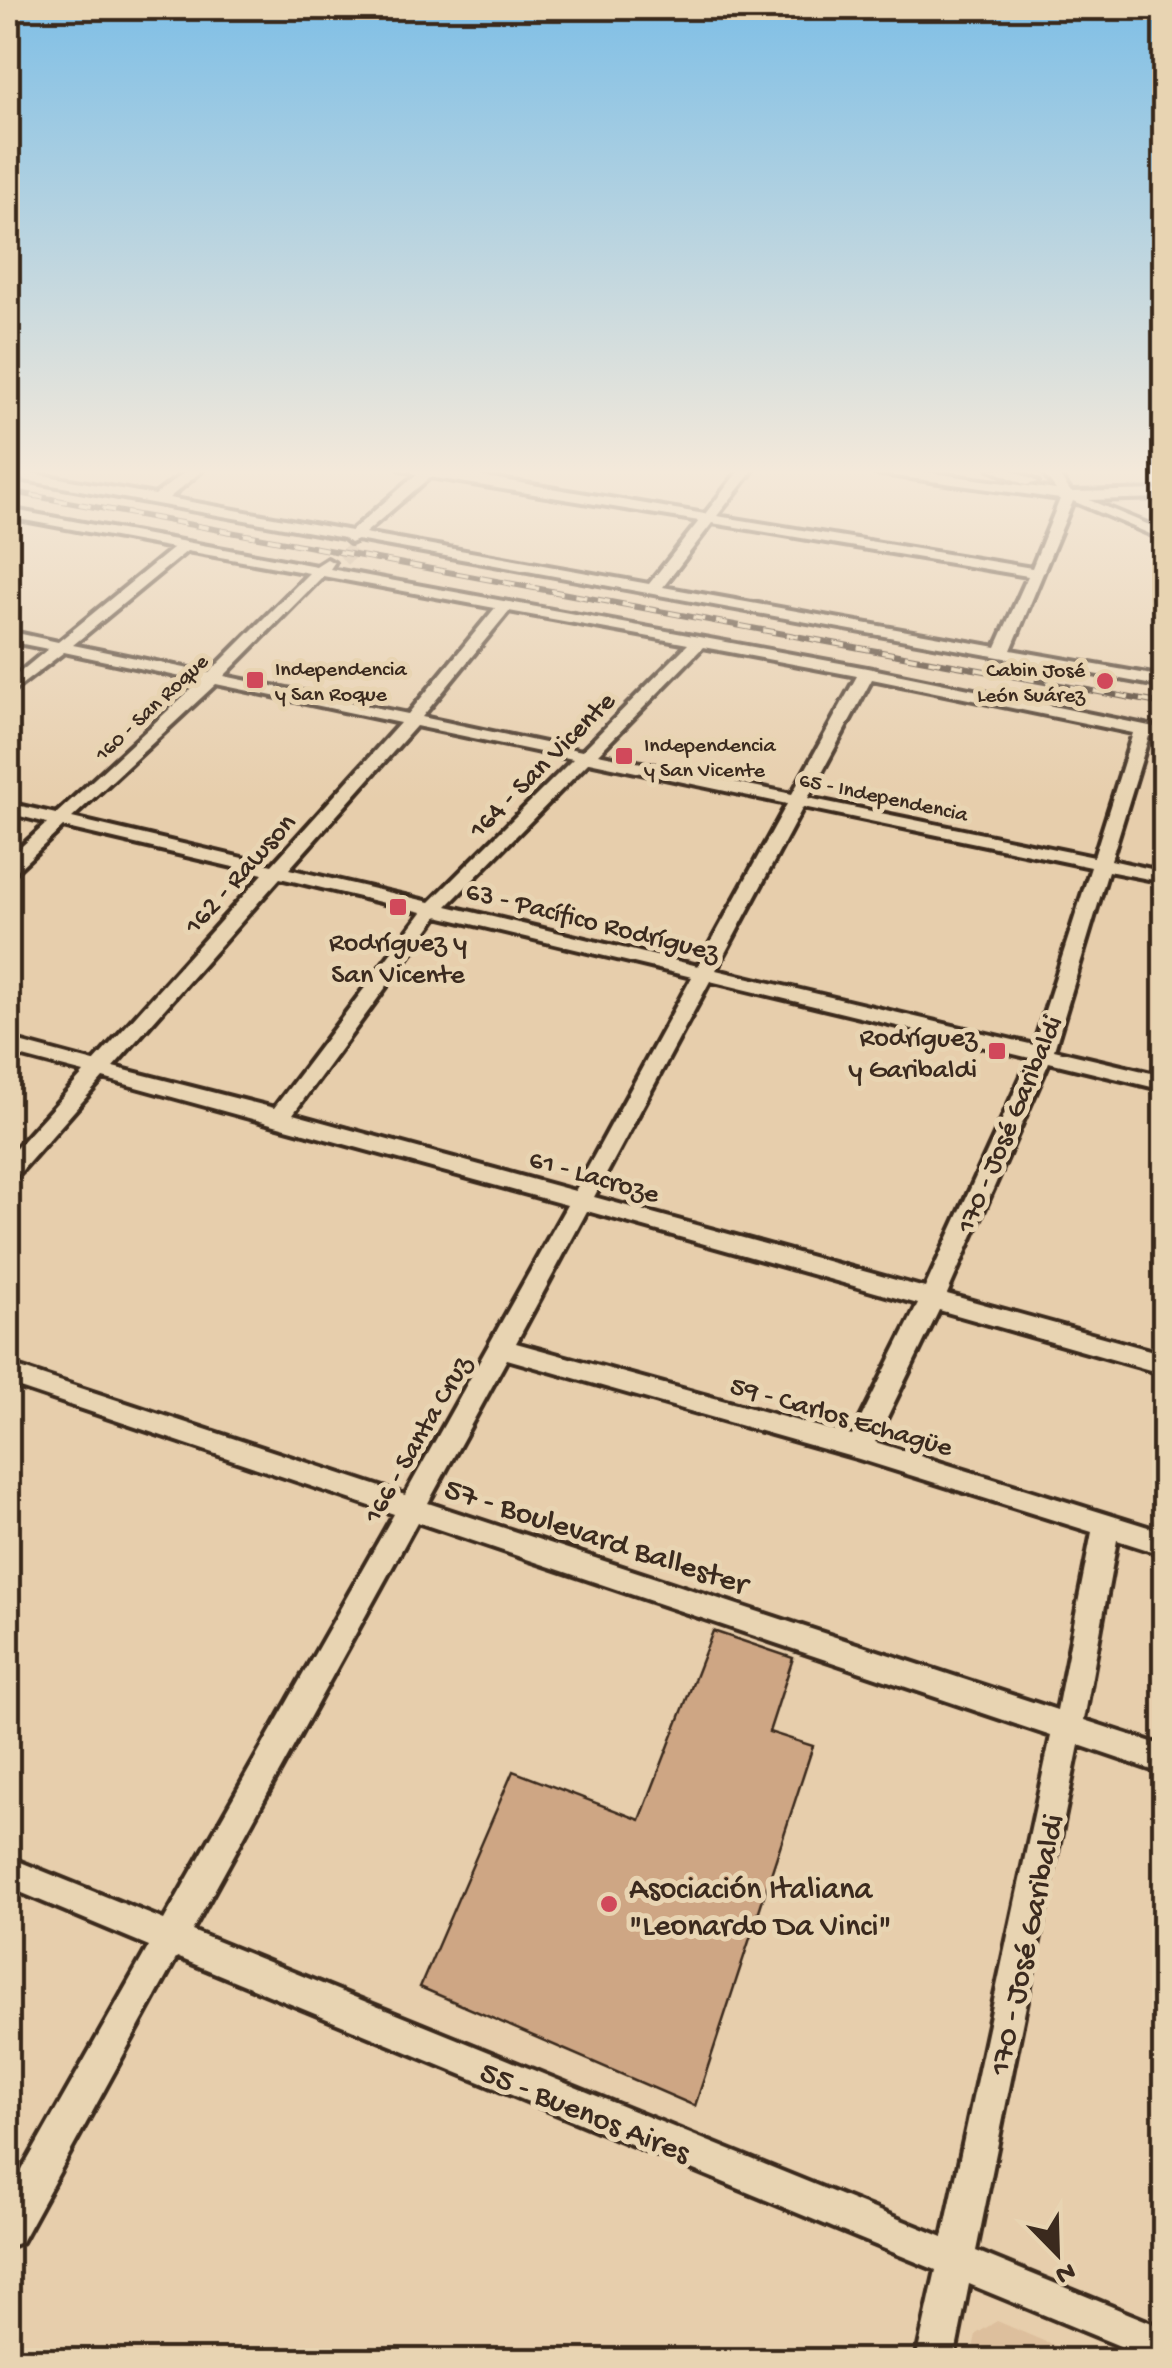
<svg xmlns="http://www.w3.org/2000/svg" width="1172" height="2368" font-family="'Gochi Hand',sans-serif">
<style>
.built{fill:#ddbf9d}
.building{fill:#cea684;stroke:#3b2a1e;stroke-width:2.5}
.lines{fill:none;stroke-linecap:round;stroke-linejoin:round}
.minor-tunnel{stroke:#c5ad90;stroke-width:15;stroke-dasharray:15 8;stroke-linecap:butt}
.minor-casing{stroke:#3b2a1e;stroke-width:8}
.minor{fill:#e8d4b2;fill-rule:evenodd}
.rail-casing{stroke:#3b2a1e;stroke-width:6}
.rail{stroke:#e8d4b2;stroke-width:4;stroke-dasharray:12;stroke-linecap:butt}
.poi-dot{fill:#d1495b;stroke:#e8d4b2;stroke-width:4}
.labels{text-anchor:middle;stroke-width:10;stroke-linejoin:round;paint-order:stroke}
.far-poi-label{font-size:22px;fill:#3b2a1e;stroke:#e8d4b2;text-anchor:start}
.far-street-label{font-size:22px;fill:#3b2a1e;stroke:#e8d4b2}
.street-label{font-size:28px;fill:#3b2a1e;stroke:#e8d4b2}
.poi-label{font-size:28px;fill:#3b2a1e;stroke:#e8d4b2}
.near-street-label{font-size:32px;fill:#3b2a1e;stroke:#e8d4b2}
.near-poi-label{font-size:32px;fill:#3b2a1e;stroke:#e8d4b2;text-anchor:start}
</style>
<rect width="100%" height="100%" fill="#e7ceac"/>
<filter id="ink" filterUnits="userSpaceOnUse"><feTurbulence type="fractalNoise" baseFrequency=".01" numOctaves="2"/><feDisplacementMap in="SourceGraphic" scale="20" xChannelSelector="R" yChannelSelector="G"/><feConvolveMatrix kernelMatrix="1 2 1 2 8 2 1 2 1" color-interpolation-filters="sRGB"/></filter>
<g filter="url(#ink)">
<path class="built" d="M997,2321L1088,2360H971L976,2334Z"/>
<path class="building" d="M713,1631L793,1658L769,1732L813,1746L695,2106L420,1987L513,1771L640,1820Z"/>
<g class="lines">
<path class="minor-tunnel" d="M342,559L357,546"/>
<g class="minor-casing">
<path id="minor" d="M8,469L155,495L189,469H204L169,498L351,531L417,474L401,469H438L705,514L740,469H754L717,516L1032,568L1060,499L875,473L868,469H903L1056,490L1040,469H1054L1071,492L1164,490V498L1089,500L1164,531V540L1073,501L1011,650L1164,677V687L357,540L350,543L344,538L8,477ZM430,477L699,521L649,584L365,533ZM712,523L1028,576L996,647L663,587Z
M990,469H1009L1038,482L1026,485Z
M8,509L316,566L327,559L334,563L330,569L867,668L1164,729V739L1149,736L1111,860L1164,872V882L1108,871L1054,1050L1164,1076V1090L1049,1062L947,1294L1164,1354V1374L939,1310L875,1442L1164,1532V1555L1117,1540L1084,1720L1164,1746V1774L1079,1745L976,2251L1164,2328V2360H1154L969,2284L954,2360H916L936,2270L177,1957L21,2242L8,2247V2195L149,1946L8,1887V1857L164,1920L394,1514L8,1384V1364L405,1495L567,1205L103,1078L16,1177L8,1179V1157L84,1073L8,1053V1039L94,1062L263,874L63,827L15,872L8,873V859L47,823L8,813V803L56,814L200,681L64,652L8,695V682L48,649L8,641V631L58,642L173,548L8,517ZM187,551L309,573L209,673L73,645ZM323,576L495,608L408,714L224,676ZM509,611L688,644L582,751L422,717ZM703,647L857,676L792,794L598,754ZM872,679L1133,733L1094,857L808,798ZM216,684L400,723L272,865L72,818ZM416,726L573,759L430,902L289,869ZM589,762L787,804L698,966L447,906ZM803,807L1091,867L1034,1045L716,970ZM280,878L422,912L274,1108L113,1067ZM438,916L692,977L575,1191L293,1114ZM710,981L1030,1058L925,1288L594,1197ZM587,1211L918,1304L852,1436L516,1343ZM507,1359L859,1459L1092,1532L1057,1710L428,1503ZM417,1522L1051,1736L943,2237L192,1931Z"/>
</g>
<use href="#minor" class="minor"/>
<g class="rail-casing">
<path id="rail" d="M8,491L1164,704"/>
</g>
<use href="#rail" class="rail"/>
</g>
</g>
<linearGradient id="sky" x2="0" y2="1"><stop stop-color="#7fbfe6"/><stop offset="0.59" stop-color="#f4e9da"/><stop offset="1" stop-color="#f4e9da" stop-opacity="0"/></linearGradient>
<rect width="1172" height="800" fill="url(#sky)"/>
<g class="poi-dot">
<rect x="245" y="670" width="20" height="20" rx="5"/>
<circle cx="1105" cy="681" r="10"/>
<rect x="614" y="746" width="20" height="20" rx="5"/>
<rect x="388" y="897" width="20" height="20" rx="5"/>
<rect x="987" y="1041" width="20" height="20" rx="5"/>
<circle cx="609" cy="1904" r="10"/>
</g>
<g class="labels">
<g class="far-poi-label">
<text x="275" y="675">Independencia<tspan x="275" dy="25">y San Roque</tspan></text>
<text x="1085" y="676" text-anchor="end">Cabin José<tspan x="1085" dy="25">León Suárez</tspan></text>
<text x="644" y="751">Independencia<tspan x="644" dy="25">y San Vicente</tspan></text>
</g>
<g class="far-street-label">
<text transform="translate(150 706) rotate(-43)" y="8">160 - San Roque</text>
<text transform="translate(884 795) rotate(12)" y="8">65 - Independencia</text>
</g>
<g class="street-label">
<text transform="translate(540 763) rotate(-45)" y="10">164 - San Vicente</text>
<text transform="translate(238 872) rotate(-48)" y="10">162 - Rawson</text>
<text transform="translate(593 919) rotate(14)" y="10">63 - Pacífico Rodríguez</text>
<text transform="translate(1007 1123) rotate(-67)" y="10">170 - José Garibaldi</text>
<text transform="translate(595 1174) rotate(16)" y="10">61 - Lacroze</text>
<text transform="translate(842 1414) rotate(16)" y="10">59 - Carlos Echagüe</text>
<text transform="translate(415 1438) rotate(-60)" y="10">166 - Santa Cruz</text>
</g>
<g class="poi-label">
<text x="398" y="950">Rodríguez y<tspan x="398" dy="32">San Vicente</tspan></text>
<text x="977" y="1045" text-anchor="end">Rodríguez<tspan x="977" dy="32">y Garibaldi</tspan></text>
</g>
<g class="near-street-label">
<text transform="translate(597 1534) rotate(18)" y="11">57 - Boulevard Ballester</text>
<text transform="translate(1024 1944) rotate(-78)" y="11">170 - José Garibaldi</text>
<text transform="translate(586 2110) rotate(22)" y="11">55 - Buenos Aires</text>
</g>
<g class="near-poi-label">
<text x="629" y="1897">Asociación Italiana<tspan x="629" dy="37">"Leonardo Da Vinci"</tspan></text>
</g>
</g>
<rect width="1172" height="2368" fill="none" stroke="#e8d4b2" stroke-width="40"/>
<rect x="20" y="20" width="1132" height="2328" fill="none" stroke="#3b2a1e" stroke-width="4" filter="url(#ink)"/>
<g transform="translate(1057 2253) rotate(157)" stroke="#e8d4b2" stroke-width="8" paint-order="stroke">
<path d="M0-8L18 38L0 25L-18 38Z" fill="#3b2a1e"/>
<text y="-15" font-size="28" font-weight="bold" text-anchor="middle" fill="#3b2a1e">N</text>
</g>
</svg>
